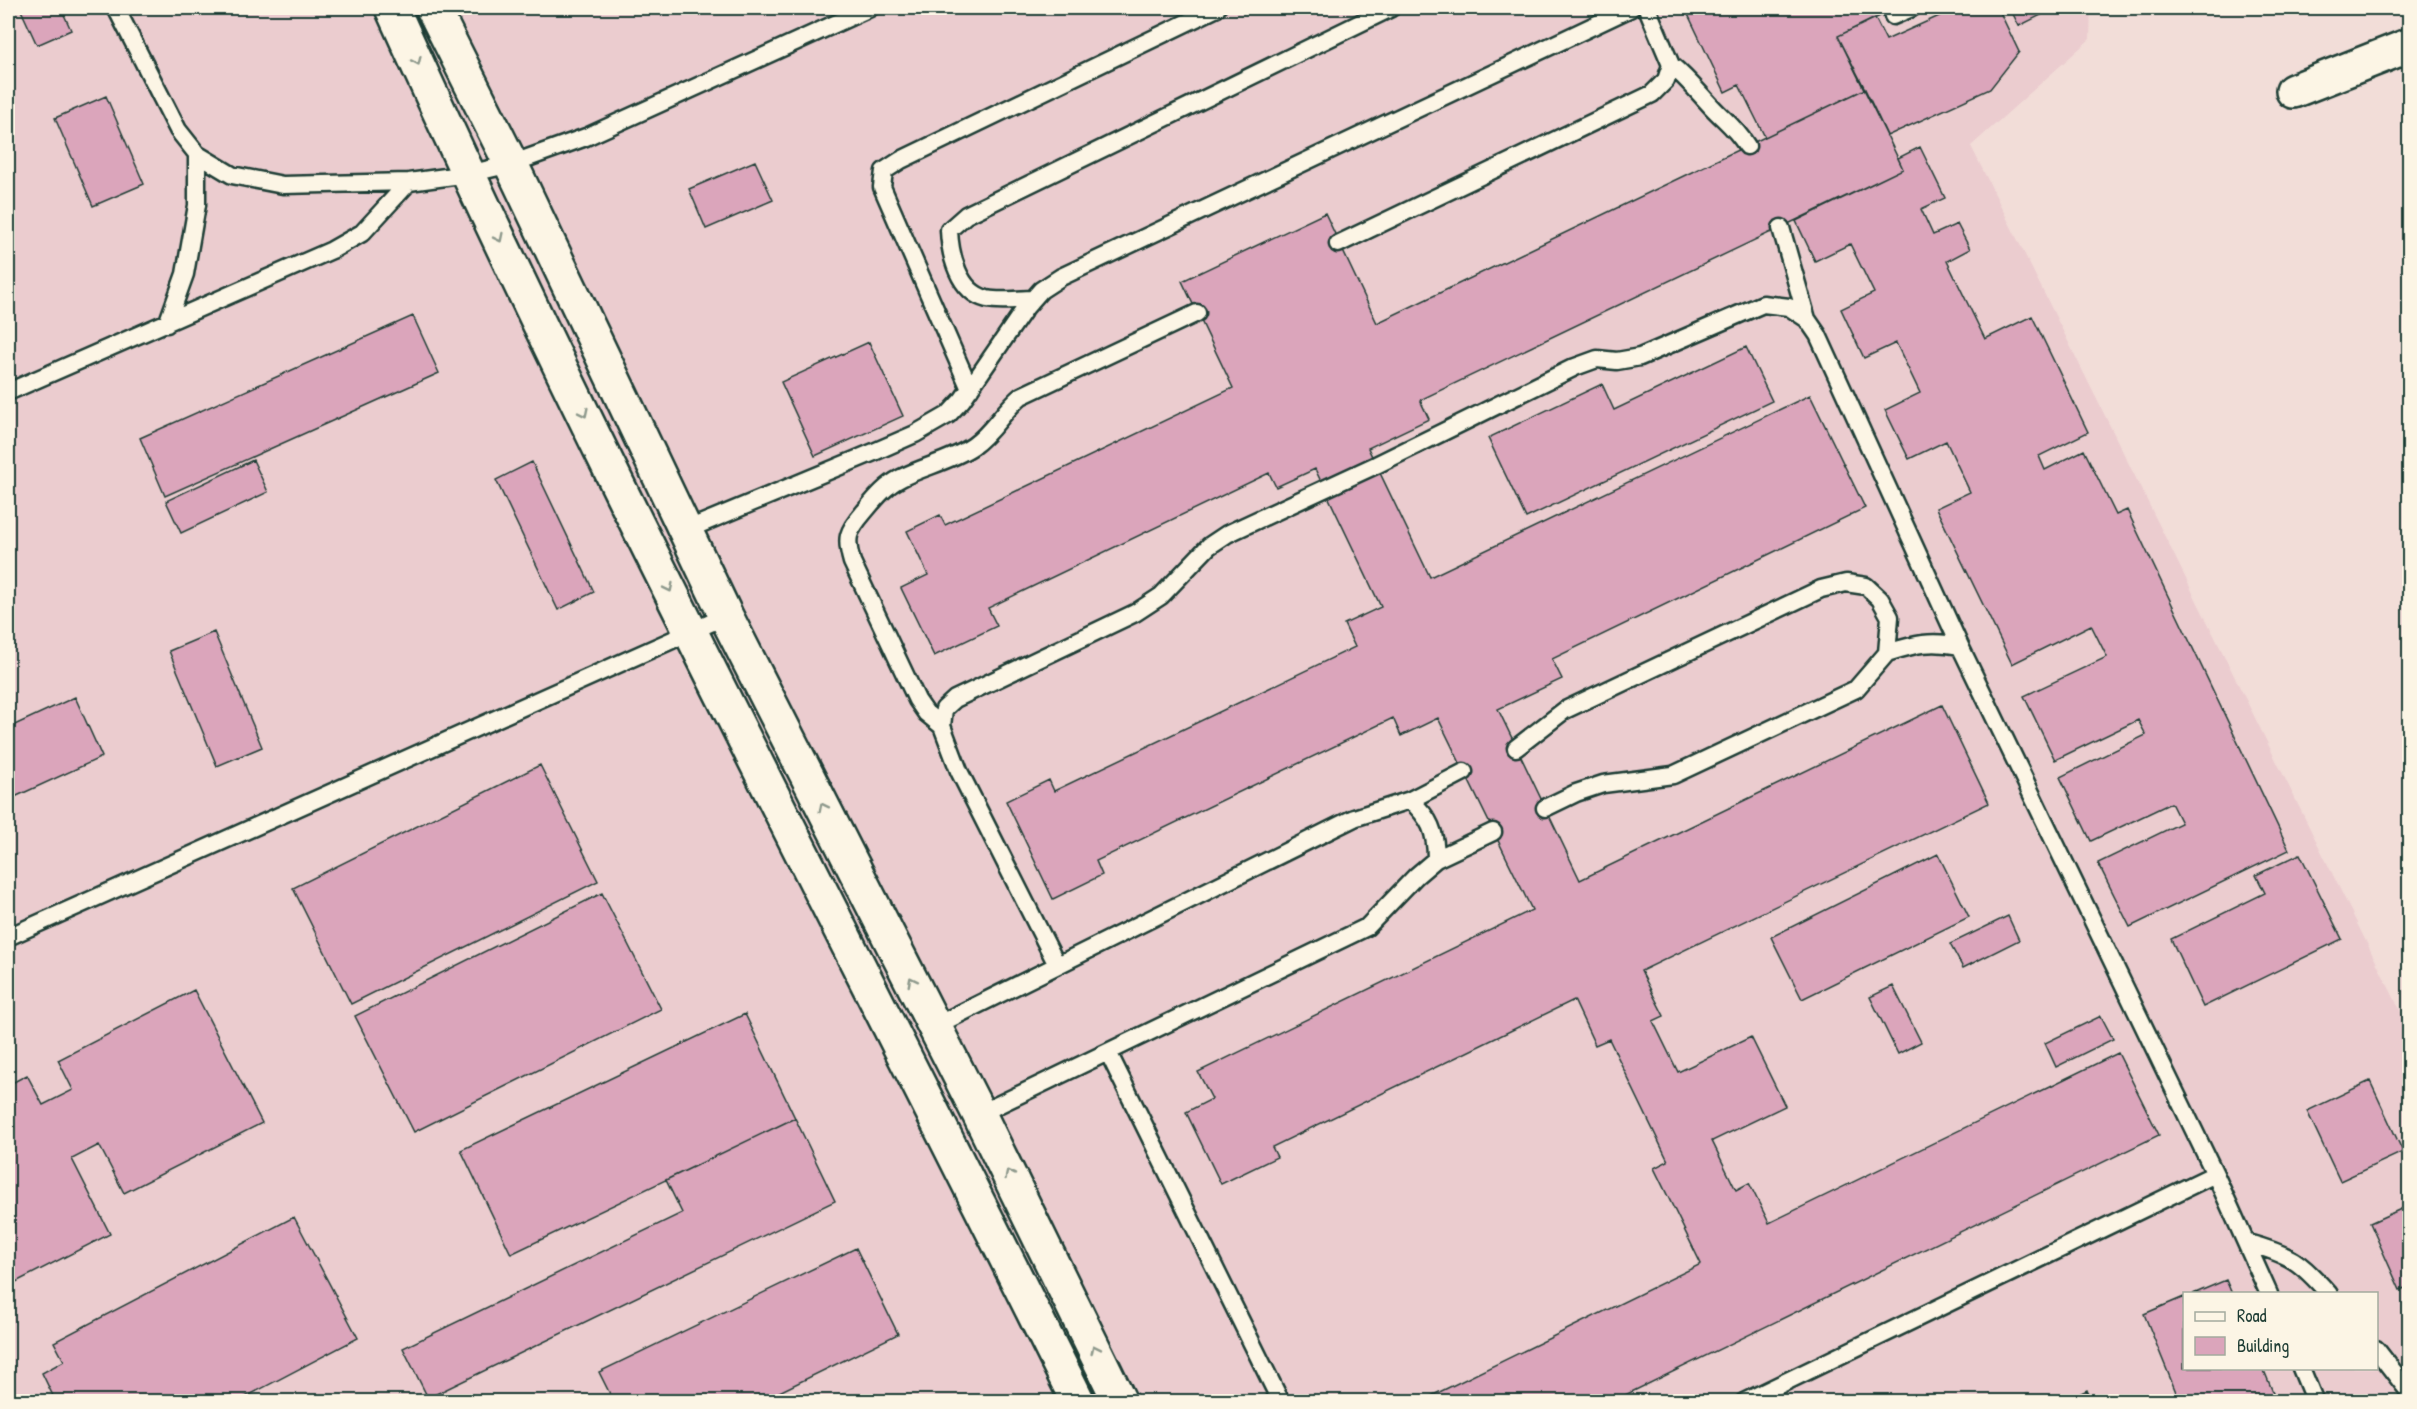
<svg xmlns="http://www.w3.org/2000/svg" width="2417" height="1409" font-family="'Patrick Hand',sans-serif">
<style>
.built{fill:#ebcccf;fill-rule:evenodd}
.building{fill:#dba5bb;stroke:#1f3d34;stroke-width:1.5}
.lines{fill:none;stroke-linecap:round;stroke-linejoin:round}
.service-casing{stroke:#1f3d34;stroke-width:21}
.minor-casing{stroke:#1f3d34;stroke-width:38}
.service{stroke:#fcf5e5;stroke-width:16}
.minor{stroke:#fcf5e5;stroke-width:33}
.oneway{stroke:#8e998c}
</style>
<rect width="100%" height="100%" fill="#f2ddd8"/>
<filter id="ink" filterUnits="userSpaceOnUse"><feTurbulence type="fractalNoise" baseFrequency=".0167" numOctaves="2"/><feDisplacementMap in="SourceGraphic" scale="12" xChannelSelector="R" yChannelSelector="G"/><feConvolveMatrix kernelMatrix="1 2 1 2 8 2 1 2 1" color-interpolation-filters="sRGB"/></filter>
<g filter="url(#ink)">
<path class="built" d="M8,8H2091L2090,39L1971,146L2409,1028V1401H8ZM2184,1294H2376V1368H2184Z"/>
<path class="building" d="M20,8H61L71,30L37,45Z
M1685,8H1897L1838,36L1865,89L1765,137L1739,85L1725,92Z
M1957,8H1998L2019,52L1990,89L1887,136L1838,36L1875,18L1886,40Z
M2010,8H2055L2019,26Z
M1865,89L1903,169L1420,400L1429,419L1368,448L1430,577L1810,395L1865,508L1552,659L1562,679L1498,709L1580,880L1942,705L1989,803L1641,971L1664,1016L1653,1021L1678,1072L1751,1037L1785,1106L1712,1141L1736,1190L1749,1183L1769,1223L2118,1053L2159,1135L1611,1402H1419L1701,1264L1654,1168L1668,1161L1609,1039L1595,1045L1574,1000L1272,1147L1277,1157L1221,1184L1186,1112L1212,1099L1198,1072L1532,910L1438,718L1401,736L1393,718L1096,861L1102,875L1053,899L1006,801L1049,780L1054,791L1355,647L1344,624L1381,607L1315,469L1276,487L1269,473L988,608L997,626L934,656L901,588L928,575L907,531L940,515L945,525L1233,388L1182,281L1325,213L1377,323Z
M106,96L144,184L93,206L55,118Z
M1920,147L1945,198L1921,209L1933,235L1957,224L1970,249L1947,261L1985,339L2032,316L2088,432L2039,456L2045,470L2084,450L2116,515L2127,510L2289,850L2130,927L2098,863L2181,823L2171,803L2091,841L2060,777L2146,735L2138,720L2055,760L2024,696L2107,657L2091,625L2012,664L1936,508L1970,492L1946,441L1909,459L1885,410L1920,393L1896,343L1864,358L1841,309L1874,293L1850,244L1815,261L1796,221L1903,169L1898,158Z
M755,161L773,200L706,229L689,189Z
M413,316L439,373L165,496L140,438Z
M869,342L903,416L815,456L781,382Z
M1746,347L1772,401L1526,518L1488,438L1602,384L1614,410Z
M253,460L268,492L181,533L166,501Z
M532,462L594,592L558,610L496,480Z
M214,632L262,747L217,766L169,651Z
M75,697L102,757L8,800V728Z
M540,765L598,881L351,1004L293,888Z
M1938,854L1969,917L1802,999L1771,937Z
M2300,854L2342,939L2203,1007L2171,939L2265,893L2256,875Z
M602,893L661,1009L414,1132L355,1016Z
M2008,916L2019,940L1963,968L1950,944Z
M1893,986L1921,1042L1898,1054L1870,997Z
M194,990L262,1123L124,1193L99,1145L72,1159L110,1234L8,1286V1085L27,1075L43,1105L73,1090L58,1060Z
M745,1014L795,1118L511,1254L461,1150Z
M2101,1016L2113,1039L2056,1067L2045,1043Z
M2370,1081L2403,1152L2340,1181L2307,1111Z
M795,1118L835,1201L428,1398L403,1348L682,1213L666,1180Z
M2410,1205V1286L2400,1290L2370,1223Z
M294,1217L358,1338L236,1402H56L42,1373L64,1361L54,1342Z
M856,1248L898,1334L759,1402H614L599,1372Z
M2226,1280L2232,1294H2193Z
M2184,1297V1368H2263L2277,1402H2180L2144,1314Z
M2087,1390L2092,1402H2063Z"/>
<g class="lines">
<g class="service-casing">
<path id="service" d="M116,8L178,130L197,154L232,175L283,185L409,182L468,174L511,164L586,137L870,8
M1893,16L1912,8
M1671,65C1687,78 1698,92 1712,107C1726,122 1734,126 1747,146
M1781,228L1807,319
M1338,244L1652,94L1666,80L1671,65L1647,8
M1033,299C1018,299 1001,302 987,299C958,292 950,254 949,230L966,215L1391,8
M167,324L185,274L197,205V154
M970,389L882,187L884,171L901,160L1217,8
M8,392L332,250L362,233L409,182
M686,530L874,452L915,434L948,415L962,400L1026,307L1041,290L1061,277L1631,8
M1887,653C1915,644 1931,640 1960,646
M942,726L926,713L917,700L852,562C845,538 847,532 864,512C875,499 885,486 901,478C924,466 951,461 973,446C992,433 1003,411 1021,396L1197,313
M1516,748L1565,710L1821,589L1846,583L1866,586L1880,599L1890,617L1887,653L1856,689L1673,775L1603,784L1576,793L1545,808
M1410,800C1430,818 1436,832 1436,859
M8,937L726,616
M1057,965L959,771L942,726L944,709L955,699L1135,613L1161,596L1209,546L1227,534L1376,465L1575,367L1597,359L1617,361L1640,357L1763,304L1789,307L1807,319L1818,335L1960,646L2215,1174L2269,1294
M935,1026L1354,818L1410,800L1464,772
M1108,1052L1281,1402
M979,1114L1367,927L1416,876L1436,859L1493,832
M2248,1243C2291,1255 2300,1261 2329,1294
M2376,1349L2410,1393
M2301,1368L2315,1402
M1744,1402L2215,1174"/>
</g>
<g class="minor-casing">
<path id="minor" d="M392,8C605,480 848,938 1078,1402
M433,8L511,164L726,616L979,1114L1120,1402
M2293,91L2410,45"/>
</g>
<use href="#service" class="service"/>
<use href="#minor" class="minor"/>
</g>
<defs><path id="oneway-chevron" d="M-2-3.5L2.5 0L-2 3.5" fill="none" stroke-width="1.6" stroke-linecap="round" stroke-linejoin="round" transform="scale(1.5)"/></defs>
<g class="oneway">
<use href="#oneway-chevron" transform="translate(417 61) rotate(66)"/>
<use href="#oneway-chevron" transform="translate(499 238) rotate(64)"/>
<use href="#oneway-chevron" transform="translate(584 413) rotate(64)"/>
<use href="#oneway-chevron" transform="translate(669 588) rotate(64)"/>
<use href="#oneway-chevron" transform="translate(823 807) rotate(-117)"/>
<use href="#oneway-chevron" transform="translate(912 981) rotate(-117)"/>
<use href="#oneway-chevron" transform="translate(1009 1174) rotate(-116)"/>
<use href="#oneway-chevron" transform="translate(1095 1349) rotate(-116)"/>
</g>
</g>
<rect width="2417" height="1409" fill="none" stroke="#fcf5e5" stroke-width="30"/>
<rect x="15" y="15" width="2387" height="1379" fill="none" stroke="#1f3d34" stroke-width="2" filter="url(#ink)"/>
<rect x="2183" y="1292" width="195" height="78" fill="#fcf5e5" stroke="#a4ab9e" stroke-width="1.5"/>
<rect x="2195" y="1312" width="30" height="9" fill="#fcf5e5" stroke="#a4ab9e" stroke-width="1.5"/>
<text x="2237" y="1322" font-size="18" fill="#1f3d34">Road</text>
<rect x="2195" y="1337" width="30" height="18" fill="#dba5bb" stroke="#a4ab9e" stroke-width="1.5"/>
<text x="2237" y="1352" font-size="18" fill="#1f3d34">Building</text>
</svg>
